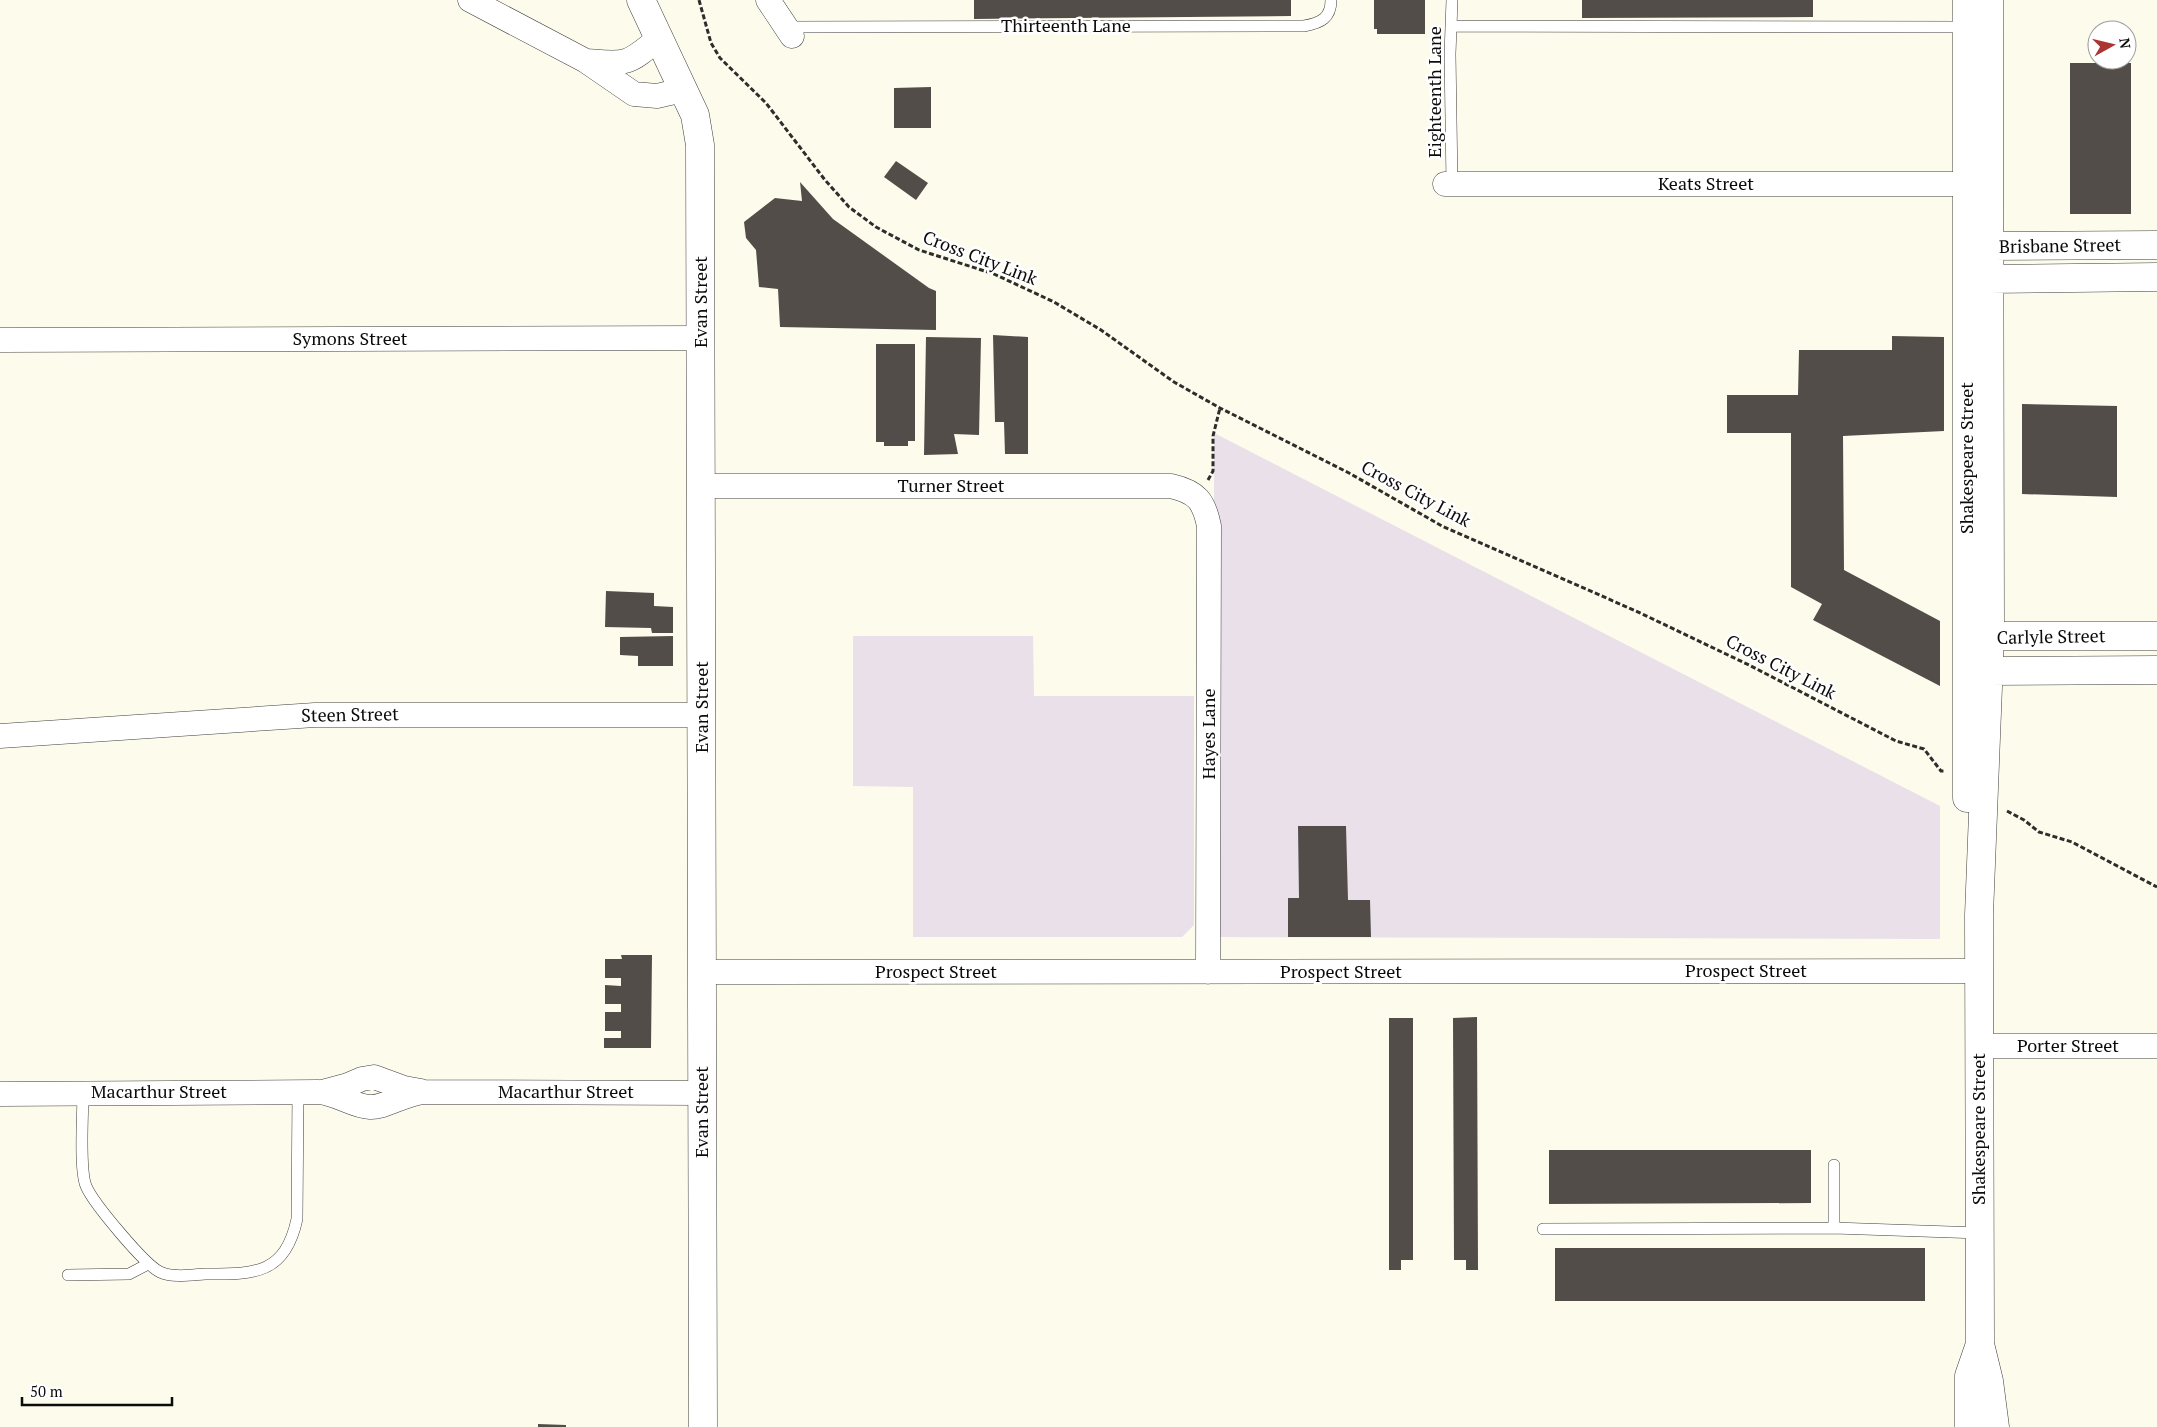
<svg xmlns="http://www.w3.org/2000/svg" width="2157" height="1427" font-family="'PT Serif',serif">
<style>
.industrial{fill:#e9e0e9}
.building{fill:#524d48}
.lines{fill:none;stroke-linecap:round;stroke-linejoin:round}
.service-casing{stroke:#3e3e3e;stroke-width:12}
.minor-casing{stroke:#3e3e3e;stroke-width:25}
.tertiary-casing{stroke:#3e3e3e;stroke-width:29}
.path{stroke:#2d2d2d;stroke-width:3;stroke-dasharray:5 2.5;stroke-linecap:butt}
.service{stroke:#fff;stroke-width:11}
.minor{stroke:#fff;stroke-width:24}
.tertiary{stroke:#fff;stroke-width:28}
.labels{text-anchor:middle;stroke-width:5;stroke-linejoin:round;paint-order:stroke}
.street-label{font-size:18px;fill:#0b0b0b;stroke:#fff}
</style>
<rect width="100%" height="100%" fill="#fdfbeb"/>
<path class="industrial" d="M1214,433L1940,806V939L1214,937Z
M853,636H1033L1034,696H1194V925L1182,937H913V787L853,786Z"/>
<path class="building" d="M974,0H1291V16L974,19Z
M1374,0H1425V34H1377V29H1374Z
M1582,0H1813V17L1582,18Z
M2070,63H2131V214H2070Z
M931,87V128H894V88Z
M896,161L928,183L916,200L884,177Z
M800,182L833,219L929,288L936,291V330L780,327L778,289L759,287L756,250L746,238L744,222L775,198L802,201Z
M993,335L1028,337V454H1005L1004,422H995Z
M1892,336L1944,337V431L1843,436L1844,570L1940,621V686L1813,620L1822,604L1791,587V433H1727V395H1798L1799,350H1892Z
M926,337L981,338L979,435L954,434L958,454L924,455Z
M876,344H915V441H908V446H884V442H876Z
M2022,404L2117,406V497L2022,494Z
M606,591L654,593V606L673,607V633H652L651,628L605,627Z
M673,636V666H638V656L620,655V637Z
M1298,826H1346L1348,900H1370L1371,937H1288V898H1299Z
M621,955H652L651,1048H604V1038H621V1031H605V1012H621V1004H605V985L621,986V978H605V959H622Z
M1477,1017L1478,1270H1466V1260H1454L1453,1018Z
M1389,1018H1413V1260H1401V1270H1389Z
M1549,1150H1811V1203L1549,1204Z
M1555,1248H1925V1301H1555Z
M538,1424L566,1425V1427H538Z"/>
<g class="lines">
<g class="service-casing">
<path id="service" d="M1452,26L1967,27
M786,27L1304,26C1321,23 1331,18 1331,0
M1452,184L1450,54L1452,0
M83,1092C83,1113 79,1169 86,1186C93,1203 145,1265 160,1272C173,1278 191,1275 205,1274C254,1274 285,1275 297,1219L298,1092
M1834,1228V1165
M1543,1229L1834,1228L1980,1233
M68,1275L129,1274L148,1264"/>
</g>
<g class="minor-casing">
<path id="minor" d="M470,0L586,61L634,94L657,96L683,90
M768,0L792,36
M586,61C627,64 627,65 658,39
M1445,184H1967
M0,340L701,338
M701,486H1171C1197,492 1204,501 1209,526L1208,972
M0,736L315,715H702
M702,972L1979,971
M1979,1046H2157
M322,1092L348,1085L362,1079L374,1077L404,1088L421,1091
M0,1094L318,1092C337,1093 352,1106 370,1107C384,1108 404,1094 423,1092L702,1093"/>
</g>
<g class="tertiary-casing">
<path id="tertiary" d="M641,0L695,115L700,145L703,1427
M1967,0V798
M1989,0L1990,636L1979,915L1980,1344L1989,1381L1995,1427
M1974,256L1991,246L2157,245
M1974,268L1990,279L2157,277
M1977,648L1990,636H2157
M1974,662L1989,671L2157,670
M1969,1427V1376L1980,1344"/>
</g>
<path class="path" d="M699,0L711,43L720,58L766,103L825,180L849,207L876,227L919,250L994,274L1054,302L1101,330L1174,382L1220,408L1349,473L1442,526L1636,611L1749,665L1896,741L1924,749L1941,771H1945
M1208,480L1213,471V436L1220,408
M2007,811L2024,820L2039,832L2072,842L2157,887"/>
<use href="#service" class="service"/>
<use href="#minor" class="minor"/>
<use href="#tertiary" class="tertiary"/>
</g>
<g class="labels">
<g class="street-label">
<text x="1066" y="32">Thirteenth Lane</text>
<text transform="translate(1435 92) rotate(-90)" y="6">Eighteenth Lane</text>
<text x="1706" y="190">Keats Street</text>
<text transform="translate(2060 246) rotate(-1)" y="6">Brisbane Street</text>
<text transform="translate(980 258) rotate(21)" y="6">Cross City Link</text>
<text transform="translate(701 302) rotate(-90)" y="6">Evan Street</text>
<text x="350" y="345">Symons Street</text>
<text transform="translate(1967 458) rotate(-90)" y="6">Shakespeare Street</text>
<text x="951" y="492">Turner Street</text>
<text transform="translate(1416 494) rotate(28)" y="6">Cross City Link</text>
<text transform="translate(2051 637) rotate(-1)" y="6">Carlyle Street</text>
<text transform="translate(1781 667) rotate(27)" y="6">Cross City Link</text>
<text transform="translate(702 707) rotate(-90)" y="6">Evan Street</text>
<text transform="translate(350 715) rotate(-1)" y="6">Steen Street</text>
<text transform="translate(1209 734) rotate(-90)" y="6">Hayes Lane</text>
<text x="1746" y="977">Prospect Street</text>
<text x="936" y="978">Prospect Street</text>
<text x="1341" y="978">Prospect Street</text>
<text x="2068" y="1052">Porter Street</text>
<text x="159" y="1098">Macarthur Street</text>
<text x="566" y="1098">Macarthur Street</text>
<text transform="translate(702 1112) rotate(-90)" y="6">Evan Street</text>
<text transform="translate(1979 1129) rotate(-90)" y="6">Shakespeare Street</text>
</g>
</g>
<g transform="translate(2112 45) rotate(82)"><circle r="24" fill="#ffffff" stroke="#9d9d9d"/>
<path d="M0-4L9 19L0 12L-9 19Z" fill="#ab3532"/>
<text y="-8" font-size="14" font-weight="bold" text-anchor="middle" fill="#0b0b0b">N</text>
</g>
<path d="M22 1397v8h150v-8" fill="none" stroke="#0b0b0b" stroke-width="2.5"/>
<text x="30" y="1397" font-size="15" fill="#0b0b0b" stroke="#ffffff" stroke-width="4" paint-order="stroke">50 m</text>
</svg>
